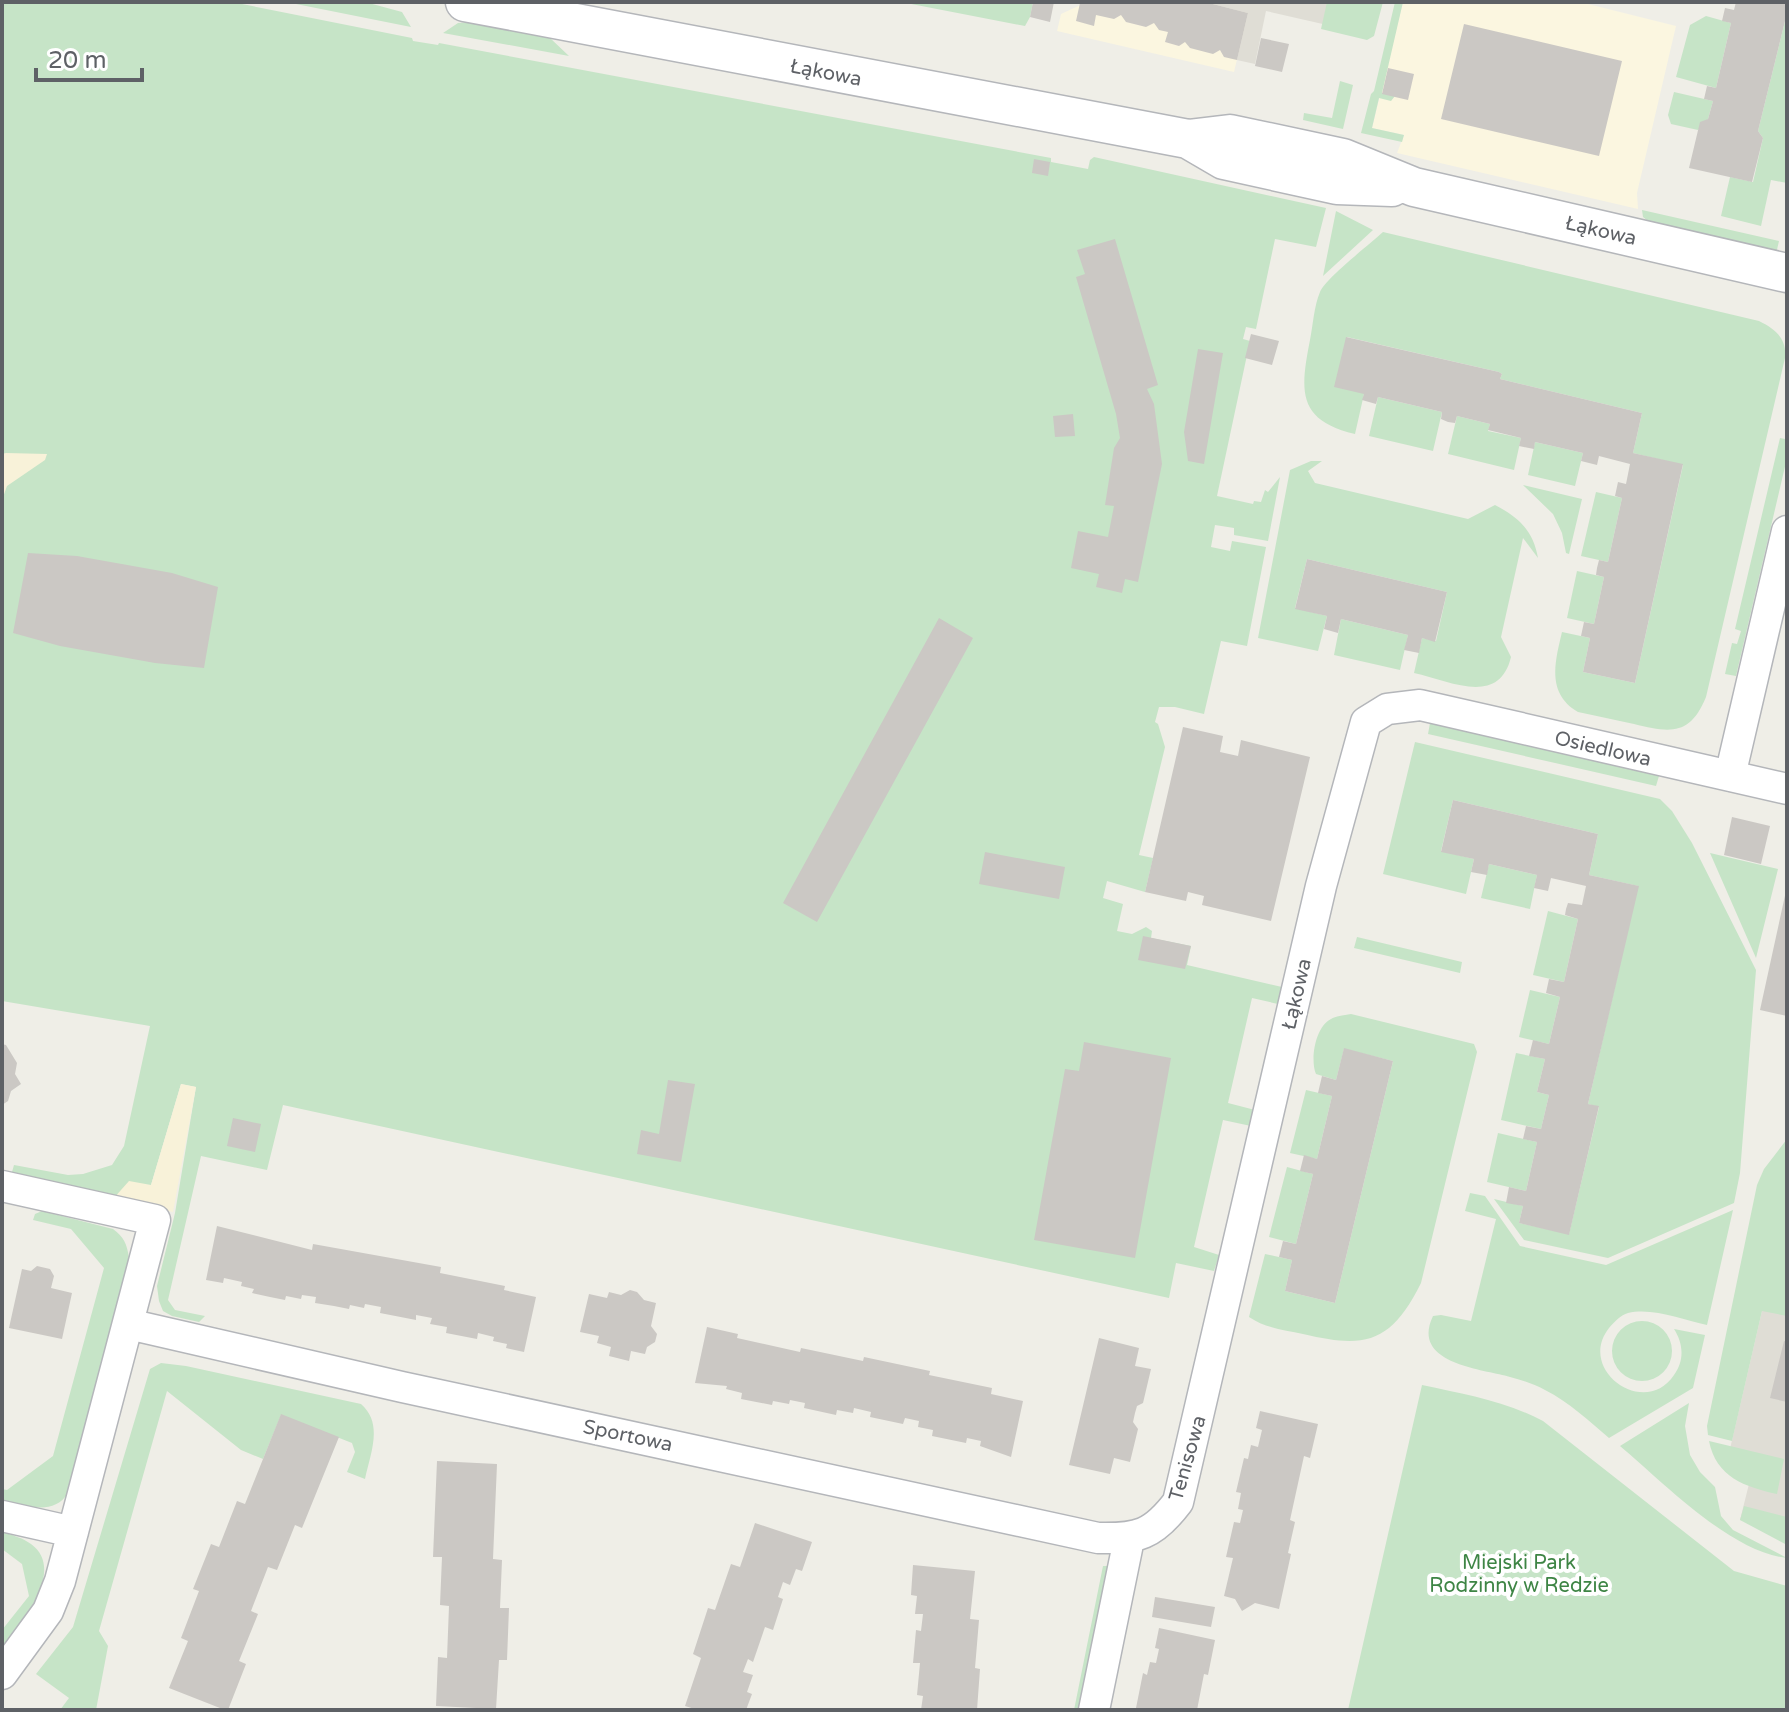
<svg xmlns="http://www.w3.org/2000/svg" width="1789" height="1712" font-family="'Varela Round',sans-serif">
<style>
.commercial{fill:#fbf6e0}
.education{fill:#dfddd5}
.green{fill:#c6e4c7}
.sand{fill:#f8f2d9}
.building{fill:#cbc8c4}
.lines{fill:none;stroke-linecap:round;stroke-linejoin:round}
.minor-casing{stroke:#b4b6ba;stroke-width:33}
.tertiary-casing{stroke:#b4b6ba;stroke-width:41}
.minor{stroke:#fff;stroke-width:30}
.tertiary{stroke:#fff;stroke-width:38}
.labels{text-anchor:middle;stroke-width:8;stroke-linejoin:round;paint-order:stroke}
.street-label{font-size:20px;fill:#5e6166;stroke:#fff}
.park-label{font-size:20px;fill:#3e8545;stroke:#fff}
</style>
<rect width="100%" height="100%" fill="#efeee7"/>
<path class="commercial" d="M1087,2H1205L1248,13L1234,72L1057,31L1061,14Z
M1403,2H1580L1676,26L1637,193L1638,209L1397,153L1404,135L1372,128Z"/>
<path class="education" d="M1205,2H1378L1371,35L1266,11L1255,64L1237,60L1248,13Z
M1787,1203V1531L1740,1520L1750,1480L1727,1462Z"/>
<path class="green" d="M2,2H232L412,38L413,41L438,45L439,43L1051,158V162L1088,169L1090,160L1094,157L1326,208L1316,247L1275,239L1256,329L1246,327L1243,339L1250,341L1217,496L1253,504L1254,501L1261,502L1265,490L1268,492L1280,477L1268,541L1234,535V528L1215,525L1211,547L1230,551L1232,541L1266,547L1247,646L1221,641L1204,714L1175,707H1159L1155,722L1158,724L1165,747L1139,855L1153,858L1145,892L1107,881L1103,898L1123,904L1117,931L1132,934L1146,927L1152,931L1151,938L1191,946L1187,965L1282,987L1278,1004L1252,998L1228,1103L1255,1110L1251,1126L1223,1120L1194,1247L1219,1255L1214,1271L1176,1263L1169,1298L283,1105L267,1170L201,1156L168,1300L175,1310L205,1316L199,1322L172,1316L163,1311L159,1301L157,1286L175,1213L196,1087L181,1084L151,1185L113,1199L15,1178L12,1172L14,1165L68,1175L83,1174L112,1165L124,1146L150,1026L2,1001Z
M286,2H365L402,12L411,27Z
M901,2H1033L1030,17L1025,26Z
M1327,2H1383L1374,36L1367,40L1321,29Z
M1395,2H1403L1382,93L1395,96L1391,101L1379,98L1372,128L1404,135L1402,142L1361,133L1371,94L1374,91Z
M1787,13V183L1771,180L1761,226L1721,216L1730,177L1753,182L1763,138L1758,131Z
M1706,16L1731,23L1716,88L1676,77L1690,25Z
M471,22L550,38L569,56L443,33L458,23Z
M1340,81L1353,85L1343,129L1303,120L1304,113L1332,118Z
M1674,92L1713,101L1708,119L1698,130L1671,124L1668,115Z
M1642,210L1779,241L1776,254L1649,222L1643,217Z
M1336,211L1373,230L1323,276Z
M1383,232L1759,321C1775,329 1787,338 1785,358L1706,697C1690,736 1670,733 1634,724C1615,720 1597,716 1578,712C1546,693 1555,662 1562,632L1590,638L1583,672L1635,683L1683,465L1633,453L1642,413L1500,379L1502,374L1499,372L1347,337L1364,394L1355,434C1297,420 1300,391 1310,340C1313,325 1314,306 1320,292C1325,279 1370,244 1383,232Z
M1378,397L1442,412L1433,451L1369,436Z
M1457,416L1490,424L1488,431L1521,438L1514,470L1448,454Z
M1787,432V458L1736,676L1725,674L1732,643L1737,644L1741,631L1735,629L1780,438L1785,439Z
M1535,442L1583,453L1575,486L1528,475Z
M1311,461H1322L1308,471L1315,483L1468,519L1495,505C1518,517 1533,530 1538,558L1523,538L1501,637L1511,657C1499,707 1450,681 1414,673L1422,638L1436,641L1447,592L1307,559L1295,608L1327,616L1318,651L1258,638L1290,470Z
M1523,485L1582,499L1569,554L1566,553L1562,533L1553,514Z
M1596,492L1622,498L1608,562L1581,556Z
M1577,571L1604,577L1594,624L1567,618Z
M1341,619L1408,635L1400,670L1334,655Z
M1430,723L1659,776L1656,786L1428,734Z
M1415,742L1660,799L1672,811L1692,843L1756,970L1740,1173L1734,1203L1608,1258L1524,1240L1494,1199L1523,1206L1519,1223L1569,1234L1599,1107L1588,1104L1638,886L1589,875L1598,834L1453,800L1441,851L1474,859L1466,894L1383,874Z
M1710,853L1778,869L1756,958Z
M1489,864L1537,875L1530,909L1481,898Z
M1548,911L1578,919L1564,982L1533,975Z
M1357,937L1462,962L1460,973L1354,948Z
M1530,990L1560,997L1549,1044L1519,1037Z
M1351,1014L1474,1044L1477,1052L1421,1283C1391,1343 1366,1349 1303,1334C1284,1330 1265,1328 1249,1317L1265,1254L1292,1260L1285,1291L1335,1303L1393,1061L1344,1049L1336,1080L1316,1074C1310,1060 1315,1027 1331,1019C1336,1016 1345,1015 1351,1014Z
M1516,1053L1545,1059L1537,1092L1549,1095L1541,1129L1501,1120Z
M1306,1090L1332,1096L1317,1159L1290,1153Z
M1498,1133L1537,1142L1526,1191L1487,1182Z
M1787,1139V1316L1762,1311L1732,1441L1708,1435L1707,1426L1757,1185L1764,1169Z
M1287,1167L1313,1174L1296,1244L1269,1237Z
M1470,1193L1485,1196L1520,1246L1606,1265L1733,1210L1707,1325C1684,1320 1652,1307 1628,1313C1621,1315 1614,1322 1609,1328C1576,1370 1645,1419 1674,1375C1685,1360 1683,1343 1674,1329L1705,1335L1693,1388L1609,1438C1589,1421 1569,1402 1545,1390C1534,1384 1522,1380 1510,1377C1482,1369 1410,1364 1433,1316L1441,1315L1471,1321L1496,1219L1465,1211Z
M42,1211L113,1229C124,1237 127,1244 129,1258L68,1493C53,1517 25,1505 2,1500V1489L7,1490L53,1456L104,1268L71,1229L33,1220L35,1214Z
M1612 1351a30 30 0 1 1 60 0a30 30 0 1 1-60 0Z
M161,1363L186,1366L361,1404C384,1424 370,1454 365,1479L347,1472L355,1452L352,1443L281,1415L263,1459L241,1450L167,1391L99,1631L108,1646L96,1710H60L69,1698L36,1674L73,1627L150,1369Z
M1422,1385C1464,1394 1505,1401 1543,1421L1734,1571L1787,1586V1710H1348Z
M1689,1403L1685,1426L1690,1455L1700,1472L1715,1487L1721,1516L1733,1530L1787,1558C1730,1552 1663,1482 1620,1446Z
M1709,1441L1784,1459L1777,1494C1745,1487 1716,1477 1709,1441Z
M1744,1506L1787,1517V1545L1740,1520Z
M2,1532C12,1535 23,1538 31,1544C67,1570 20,1626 2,1648V1630L29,1596L22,1564L2,1549Z
M1103,1566H1108L1079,1710H1074Z"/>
<path class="sand" d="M6,453L47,454L45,460L7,486L2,500V454Z
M181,1084L196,1087L173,1212L113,1199L129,1181L151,1185Z"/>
<path class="building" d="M1033,2H1054L1050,22L1030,17Z
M1087,2H1205L1248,13L1237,60L1224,57L1220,50L1213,54L1190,48L1185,42L1179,46L1165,42L1168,32L1159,30L1154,23L1146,27L1126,22L1121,15L1114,19L1096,15L1094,26L1076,21L1080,3Z
M1736,2H1787V13L1758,131L1763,138L1752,182L1689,168L1700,122L1708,119L1713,101L1704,99L1707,86L1716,88L1731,23L1722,21L1725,8L1734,10Z
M1464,24L1622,61L1599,156L1441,119Z
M1261,38L1289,44L1282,72L1255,66Z
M1388,68L1414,74L1408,100L1382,94Z
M1034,159L1050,162L1048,176L1032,173Z
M1115,239L1158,385L1147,389L1154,404L1162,464L1138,582L1125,579L1122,593L1096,587L1099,574L1071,568L1078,531L1108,537L1114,506L1105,505L1114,448L1120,438L1116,414L1076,277L1085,274L1077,250Z
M1251,334L1279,341L1272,365L1245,358Z
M1346,337L1499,372L1502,374L1500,379L1642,413L1633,453L1683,464L1635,683L1583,672L1590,638L1581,636L1584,622L1594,624L1604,577L1596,575L1597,568L1599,560L1608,562L1622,498L1615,496L1618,482L1626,484L1630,464L1599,456L1597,465L1581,461L1583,453L1535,442L1534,449L1519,446L1521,438L1488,430L1490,424L1457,416L1455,423L1448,422L1441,419L1442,412L1378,397L1376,404L1362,400L1364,394L1334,387Z
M1198,349L1223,353L1204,464L1188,461L1184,432Z
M1073,414L1075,436L1055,437L1053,416Z
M28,553L77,556L172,573L218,587L204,668L155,663L60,646L13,633Z
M1307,559L1447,592L1435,642L1422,638L1419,653L1404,650L1408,635L1341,619L1338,633L1324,629L1327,616L1295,609Z
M939,618L973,638L817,922L783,903Z
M1183,727L1223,736L1220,752L1238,756L1241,740L1310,757L1271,921L1202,905L1204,896L1188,892L1186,901L1145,892Z
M1453,800L1598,834L1589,875L1639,886L1588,1104L1599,1106L1569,1235L1519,1223L1523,1206L1506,1203L1509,1187L1526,1191L1537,1142L1523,1139L1526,1126L1541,1129L1549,1095L1537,1092L1545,1059L1529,1056L1533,1040L1549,1044L1560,997L1546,993L1549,979L1564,982L1578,919L1565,915L1566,909L1568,903L1582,905L1586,886L1551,878L1548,891L1534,888L1537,875L1489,864L1487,875L1471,872L1474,859L1441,852Z
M1732,817L1770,826L1761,864L1724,855Z
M985,852L1065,867L1059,899L979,884Z
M1786,891H1787V1016L1760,1010Z
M1143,936L1191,946L1185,969L1138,960Z
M1084,1042L1171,1058L1135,1258L1034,1240L1065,1069L1079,1071Z
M2,1044L6,1045L17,1063L15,1074L21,1084L11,1091L8,1101L2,1105Z
M1344,1048L1393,1061L1335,1303L1285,1291L1292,1260L1279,1257L1283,1241L1296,1244L1313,1174L1300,1171L1304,1155L1317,1159L1332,1096L1318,1093L1322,1076L1336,1080Z
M668,1080L695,1084L681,1162L637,1154L641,1130L659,1134Z
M233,1118L261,1124L255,1152L227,1146Z
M217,1226L312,1250L313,1244L441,1267L440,1273L505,1286L504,1290L536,1297L524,1352L506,1348L507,1344L493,1341L494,1337L478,1333L477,1339L446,1333L447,1327L430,1324L432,1318L416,1315V1320L380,1313L381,1307L365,1304L364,1308L350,1305L349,1309L334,1306L315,1303L316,1297L302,1295L301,1299L286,1296L285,1300L270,1297L252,1293L254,1289L241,1286L242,1282L224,1278L223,1283L206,1280Z
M37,1266L50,1269L54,1276L51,1288L72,1293L62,1339L9,1328L22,1269L31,1271Z
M630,1290L637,1292L644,1300L656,1303L651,1326L657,1334L655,1342L647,1347L645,1354L631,1351L629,1361L609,1356L611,1347L597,1343L599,1336L580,1332L589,1294L607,1298L609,1292L621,1295Z
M707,1327L738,1334L737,1338L800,1352L801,1348L863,1361L864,1357L930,1371L929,1375L992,1388L991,1394L1023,1401L1011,1457L980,1446L981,1441L967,1438L966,1443L932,1436L933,1430L918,1427L919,1421L905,1418L903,1424L870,1417L871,1412L854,1408L853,1413L837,1410L836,1415L804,1408L805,1403L790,1400L789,1404L773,1401L772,1405L741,1399L742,1393L726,1389L727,1386L695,1383Z
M1099,1338L1139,1348L1135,1366L1151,1369L1143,1403L1137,1406L1135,1413L1133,1422L1138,1429L1130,1462L1114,1458L1110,1474L1069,1465Z
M1784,1341L1787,1342V1402L1770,1398Z
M1260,1411L1318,1424L1310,1458L1304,1456L1290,1520L1295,1522L1288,1553L1291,1554L1279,1609L1255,1603L1242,1611L1235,1599L1224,1596L1233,1558L1226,1557L1234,1522L1240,1523L1243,1510L1238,1509L1241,1493L1236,1492L1244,1458L1248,1459L1251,1445L1258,1447L1262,1430L1256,1428Z
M281,1414L339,1437L302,1528L295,1525L277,1570L268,1567L251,1611L258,1614L239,1661L246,1664L228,1710H225L169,1688L188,1641L181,1638L199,1591L193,1589L211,1544L219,1547L237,1501L245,1504Z
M437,1461L497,1464L493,1559L502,1560L500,1608H509L507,1660H499L496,1709L436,1706L438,1657L447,1658L449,1606L440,1605L442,1557H433Z
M755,1523L812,1542L802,1571L796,1569L790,1585L783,1582L778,1597L783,1599L773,1630L765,1627L753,1662L748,1659L743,1672L753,1675L747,1692L752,1694L746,1710H698L685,1706L701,1658L693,1654L708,1608L715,1610L731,1564L740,1567Z
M913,1565L975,1571L970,1619L979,1620L975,1668L980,1669L977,1710H921L923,1696L917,1695L920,1663H913L916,1630L921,1631L923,1614H915L917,1596L911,1595Z
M1155,1597L1215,1607L1211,1627L1152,1617Z
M1159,1628L1215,1640L1208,1675L1204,1674L1197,1710L1136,1708L1143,1673L1147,1675L1150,1662L1156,1663L1159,1649L1155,1648Z"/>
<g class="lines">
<g class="minor-casing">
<path id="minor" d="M1730,776L1787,531
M2,1186L155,1220L60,1581L48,1611L2,1674
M128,1324L402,1387L1098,1538C1138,1539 1153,1535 1178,1502L1321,886L1366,722L1387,709L1420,705L1787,789
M2,1516L73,1532
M1094,1710L1129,1539"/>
</g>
<g class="tertiary-casing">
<path id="tertiary" d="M465,2L1188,139L1230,134L1343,158L1414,187L1787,273
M1188,139L1224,160L1337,185L1392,187"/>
</g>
<use href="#minor" class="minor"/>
<use href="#tertiary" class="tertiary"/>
</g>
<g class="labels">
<g class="street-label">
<text transform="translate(826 72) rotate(11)" y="7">Łąkowa</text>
<text transform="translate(1601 230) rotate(13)" y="7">Łąkowa</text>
<text transform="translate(1603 748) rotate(13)" y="7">Osiedlowa</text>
<text transform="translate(1296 994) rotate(-77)" y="7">Łąkowa</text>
<text transform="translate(628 1435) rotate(12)" y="7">Sportowa</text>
<text transform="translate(1187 1458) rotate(-74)" y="7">Tenisowa</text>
</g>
<g class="park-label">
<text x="1519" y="1569">Miejski Park<tspan x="1519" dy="23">Rodzinny w Redzie</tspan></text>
</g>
</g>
<rect width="1789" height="1712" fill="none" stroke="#5e6166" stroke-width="8"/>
<path d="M36 68v12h106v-12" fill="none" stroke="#5e6166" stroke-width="4"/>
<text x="48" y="68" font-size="24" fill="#5e6166" stroke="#ffffff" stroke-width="6" paint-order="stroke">20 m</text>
</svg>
